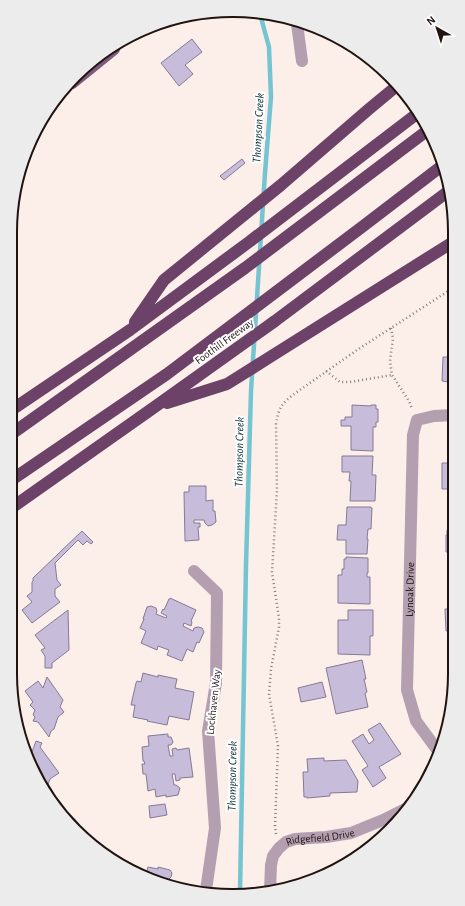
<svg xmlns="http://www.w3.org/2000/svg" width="465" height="906" font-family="'Alegreya Sans',sans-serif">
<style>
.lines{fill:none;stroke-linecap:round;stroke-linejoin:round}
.stream{stroke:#75c4d1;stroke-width:4.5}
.building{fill:#c7bcda;stroke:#857a96}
.path{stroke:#897c77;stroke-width:2.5;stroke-dasharray:1 3;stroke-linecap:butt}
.minor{stroke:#b49fb1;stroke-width:12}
.major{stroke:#7f5a7b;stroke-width:12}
.highway{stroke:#6c4268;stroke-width:12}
.labels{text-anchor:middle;stroke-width:4;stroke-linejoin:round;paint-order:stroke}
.street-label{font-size:11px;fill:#201410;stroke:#fff}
.water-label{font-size:12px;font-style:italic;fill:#073036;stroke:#fff}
.rim{fill:none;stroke:#201410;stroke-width:2}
</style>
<rect width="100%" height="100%" fill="#fceee9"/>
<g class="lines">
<path class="stream" d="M240,893L246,565L251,391L265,173L271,97L269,47L260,14"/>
</g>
<path class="building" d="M192,39L202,52L185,65L193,74L179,86L161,63Z
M242,159L245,163L224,180L220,176Z
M443,357H454V383L442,381Z
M352,405L371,406V405H376V409H378V422H376V427H373V451L351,450V426H341V420H345V417H352Z
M342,456H373L372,475H376L375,501H350L351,481H349L350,472H342Z
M442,463H454V489H442Z
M189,486H206V501L213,500V511H215L216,522L212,525L208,526L205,523L204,520H194V523H200V527H198L199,540L185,541L184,492H189Z
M347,507H371V508H372L371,529H368L367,539H368L367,554H346V540H337L338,525H346Z
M447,530L454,531V577H449L448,576L450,552H446V535H447Z
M82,531L93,542L91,544L87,541L83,545L78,540L55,563L57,580L61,585L55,589V596L60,602L32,623L22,610L32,602L27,596L32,592V582L33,581V578Z
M346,557L368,558V573H367V577H370V604L338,603V575H342V569H344V559H346Z
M448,586H454V630L446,631L445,609H449Z
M170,598L196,610L191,621L192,622L191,626L184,623L183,626L193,631L194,628L198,627L202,628L204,632L199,643L197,642L193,652L187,649L182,661L167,655L169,650L158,646L157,650L141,643L146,631L140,628L144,619H143L147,607L151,606L156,608L157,611L156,614L166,618L167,616L161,613L163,609L164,610L169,599H170Z
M68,610L69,650L52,663V668H45V656L41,650L45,648L35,635Z
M348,610H373V636H370V655L338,654V620H348Z
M362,660L366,679H364L367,692L365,693L368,707L336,714L326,668Z
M143,673L158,677V675L177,679L175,688L194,692L189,720L169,716L167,725L147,721L148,720L133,717L135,705H131L136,683L137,681L141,682Z
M47,677L63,700L60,707L64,712L58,717L54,729L51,731L49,737L38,722L33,721L35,717L33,715L35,710L30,705L33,702L25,691L38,681L43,688Z
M322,682L326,697L301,702L298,688Z
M380,723L401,754L379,767L386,778L373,787L362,770L368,766L352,741L363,734L369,744L374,740L368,730Z
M168,734V737H171L173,742L171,745H168L170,756H173L172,749L176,748L177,750L189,748L193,777L180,778V780L176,781L175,774H172L174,785H176L180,788L178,795L166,797V795L156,797L155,789L148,791L146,774H143L142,764H145L144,761H143L142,747L149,746L148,736Z
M36,741L42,743L40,747L59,773L50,779L46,790L27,755L32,752Z
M324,758V761L346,760L358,781L357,792L330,793V796L307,798V797H304L303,772H308L307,759Z
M165,804L167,815L150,818L149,806Z
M148,867L158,869V867L170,870L172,873L171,877L168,880L165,879L164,884L141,873L146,874Z"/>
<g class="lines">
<path class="path" d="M391,328L393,338L390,361L392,375L409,401L412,409
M326,371L340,382H350L392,375
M276,834L275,826L278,746L269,694L271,669L279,627V618L272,572L277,490L276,424C279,406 283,402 297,392L357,350L453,288"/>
<g class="minor">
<path d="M297,24L302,61"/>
<path d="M194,571L217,593L216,683L208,731L215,828L206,890"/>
<path id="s1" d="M438,751L416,721L407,690L413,435L417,420L434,416L454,415"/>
<path id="s2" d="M270,891L271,865L273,856L279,848L286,842L295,839L326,837L351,833L383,820L407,808"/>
</g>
<path class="major" d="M72,83L114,49"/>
<path class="highway" d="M135,322L164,280L281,185L369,109L398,85
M167,403L227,384L270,357L453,242
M10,411L130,330L249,242L418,113
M10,435L245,268L428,130
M10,481L167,374L362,227L443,165
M10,509L156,406L275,321L450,190"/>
</g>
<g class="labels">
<g class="street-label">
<text transform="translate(224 341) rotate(-36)" y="4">Foothill Freeway</text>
<text dy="4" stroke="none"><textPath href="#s1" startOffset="170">Lynoak Drive</textPath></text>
<text transform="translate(213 702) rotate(-84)" y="4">Lockhaven Way</text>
<text dy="4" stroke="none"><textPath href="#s2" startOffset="89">Ridgefield Drive</textPath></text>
</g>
<g class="water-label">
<text transform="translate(258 128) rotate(-87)" y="4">Thompson Creek</text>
<text transform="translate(239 452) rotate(-89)" y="4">Thompson Creek</text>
<text transform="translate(232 776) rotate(-89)" y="4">Thompson Creek</text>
</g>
</g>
<path d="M0 0H465V906H0ZM232 17H233A215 215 0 0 1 448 232V674A215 215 0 0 1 233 889H232A215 215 0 0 1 17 674V232A215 215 0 0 1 232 17Z" fill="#edecec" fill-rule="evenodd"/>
<path class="rim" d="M232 17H233A215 215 0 0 1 448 232V674A215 215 0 0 1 233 889H232A215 215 0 0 1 17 674V232A215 215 0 0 1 232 17Z"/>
<g transform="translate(437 28) rotate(321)" stroke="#ffffff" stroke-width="3" paint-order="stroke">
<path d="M0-3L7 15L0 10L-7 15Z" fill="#201410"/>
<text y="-6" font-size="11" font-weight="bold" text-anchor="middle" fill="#201410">N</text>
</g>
</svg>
